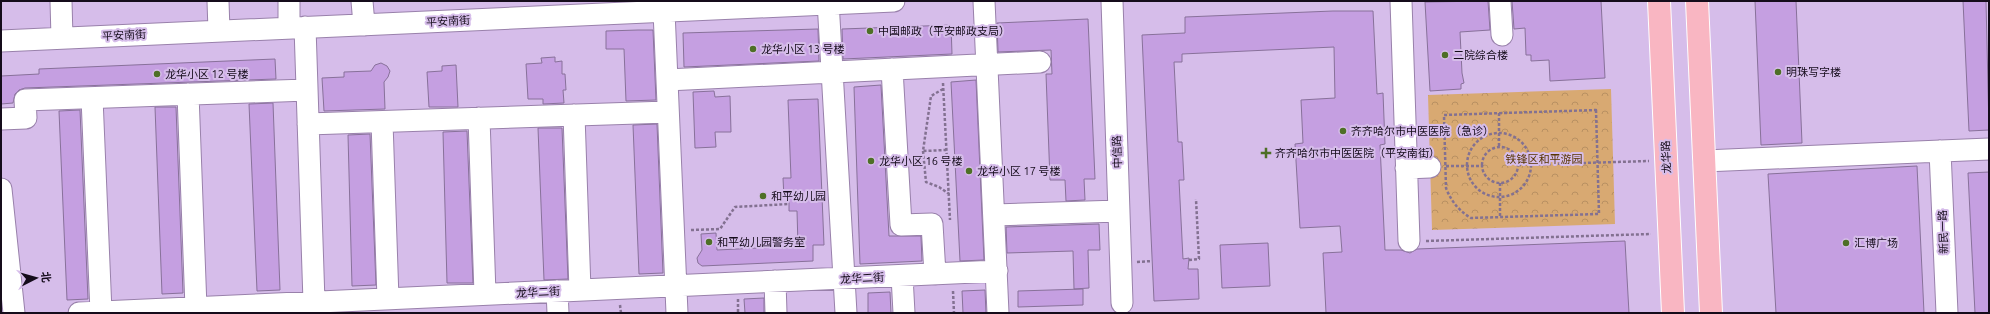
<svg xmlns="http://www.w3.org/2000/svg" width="1990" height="314" font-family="Ubuntu,'Noto Sans SC',sans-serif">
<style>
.park{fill:url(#park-crowns)}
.building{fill:#c59fe1;stroke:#88719a}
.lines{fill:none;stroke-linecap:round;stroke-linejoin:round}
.minor-casing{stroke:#9981ab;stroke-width:23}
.major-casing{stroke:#fff;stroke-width:24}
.path{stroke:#837191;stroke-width:2.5;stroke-dasharray:3 2;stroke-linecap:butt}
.minor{stroke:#fff;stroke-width:21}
.major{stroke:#f9b6c2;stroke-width:22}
.poi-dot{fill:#4e6f26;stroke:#d6bdea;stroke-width:1.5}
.labels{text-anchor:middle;stroke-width:4;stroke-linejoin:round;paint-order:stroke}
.street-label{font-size:11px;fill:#150c1b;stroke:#d6bdea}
.poi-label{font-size:11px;fill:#150c1b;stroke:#d6bdea;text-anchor:start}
.park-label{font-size:11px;fill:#573500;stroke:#d6bdea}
</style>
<defs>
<pattern id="park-crowns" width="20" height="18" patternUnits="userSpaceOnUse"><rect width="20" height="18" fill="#d8a972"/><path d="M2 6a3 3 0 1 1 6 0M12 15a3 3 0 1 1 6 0" fill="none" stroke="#b89062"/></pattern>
</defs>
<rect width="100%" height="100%" fill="#d6bdea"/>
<path class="park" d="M1611,89L1615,224L1432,230L1428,95Z"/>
<path class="building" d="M1488,1L1490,30L1460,32L1462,73L1464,83L1461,84V89L1430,91L1425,2Z
M1512,1H1601L1605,78L1550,81L1549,60L1531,61V55H1526L1525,28L1514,29Z
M1755,1H1796L1802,143L1761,145Z
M1963,1H1986L1989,130L1969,131Z
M1333,11H1373L1377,94L1383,93L1385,144L1380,145L1385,250H1401L1410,253L1417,249L1625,241L1629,313H1326L1323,253L1342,252L1340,226L1300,228L1295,144L1303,143L1301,100L1335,98L1334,47L1182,54V62H1174L1178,142H1182L1184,180H1179L1183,259L1189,258L1188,269H1198L1199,299L1154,301L1142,35L1185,33V17Z
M1088,19L1095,179H1084L1085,200L1066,201L1065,180H1050L1046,74H1052L1051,50L998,52L997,23Z
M951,25L952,54L843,59L842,29Z
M818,29L819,61L684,67L683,33Z
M638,30H653L656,100L626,101L624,49H606V31Z
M555,57V62L562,61V74H565L566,90H563L564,103L543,104V99H528L526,64L542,63L541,58Z
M275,59L276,79L25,88L19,90L15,94L13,103L1,104V76L39,74V69Z
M381,63L387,66L390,71L388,77L384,82L385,109L324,111L322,78L344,77V72L371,71L375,65Z
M456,65L458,107H429L427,72L442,71V66Z
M976,80L984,260L960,261L951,82Z
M881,85L889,236H921L922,261L860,264L854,87Z
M714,91L715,97L730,96L731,132H715L716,147L695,148L693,92Z
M818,99L824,245H813V261L702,266L698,263L697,258L702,250L701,234L716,233L717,250L798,246L797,211H789V197L784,198L783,178H791L788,100Z
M273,103L280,290L257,291L249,104Z
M155,107H176L183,293L162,294Z
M80,110L88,299L67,300L59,111Z
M657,124L663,273L639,274L633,125Z
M538,128H562L568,279L544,280Z
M467,131L473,283H447L443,132Z
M370,134L376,285L352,286L348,135Z
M1917,166L1924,313H1776L1768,174Z
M1989,172V313H1975L1968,173Z
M1099,224L1100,250H1088L1089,288L1074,289L1073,251L1007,253L1006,227Z
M1268,243L1270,286L1222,288L1220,245Z
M1083,289V305L1018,307V291Z
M985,290L986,313H963L962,291Z
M890,292L891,313H868V293Z
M764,298V313H745L744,299Z"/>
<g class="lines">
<g class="minor-casing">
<path id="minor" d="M61,1L62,38
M218,1L219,31
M289,1V28
M362,1L364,25
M828,1L846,313
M984,1L998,313
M1112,1L1122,303
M1401,1L1409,241
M1500,1L1502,35
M664,11L677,313
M305,27L314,302
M1,41L894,1
M892,69L901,225L932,224L935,274
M667,80L1040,62
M188,94L196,308
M92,98L101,312
M574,115L580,290
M479,118L485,294
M1,119L26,118L25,100L307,90
M382,122L388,299
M308,124L668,112
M1940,151L1947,313
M1704,161L1989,149
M1406,168L1430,167
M1,189L14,313
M994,215L1119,211
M902,276L904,313
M775,281L776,313
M557,291L558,313
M79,313L997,271"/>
</g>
<g class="major-casing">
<path id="major" d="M1659,1L1673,313
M1697,1L1711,313"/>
</g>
<path class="path" d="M943,83L950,220
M943,89L931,96L923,151L946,150
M1596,110L1599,214L1471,218C1459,211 1451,201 1446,188L1444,115Z
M1499,113V147
M1467 165a32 32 0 1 1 64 0a32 32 0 1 1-64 0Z
M1482 165a18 18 0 1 1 36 0a18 18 0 1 1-36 0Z
M923,151L926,182L939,187L949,194
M1518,165L1649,161
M1446,166H1481
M1500,183V217
M691,230L720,229L735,207L789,204
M1426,241L1651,234
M1189,260L1199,259L1196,199
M1137,262L1152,261
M953,291L954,313
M738,299V313
M620,305L621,313"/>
<use href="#minor" class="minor"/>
<use href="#major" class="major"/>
</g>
<g class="poi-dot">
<circle cx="870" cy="31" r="4"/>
<circle cx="753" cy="49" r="4"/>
<circle cx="1445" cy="55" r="4"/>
<circle cx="1778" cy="72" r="4"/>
<circle cx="157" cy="74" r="4"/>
<circle cx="1343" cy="131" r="4"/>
<path d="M1264 147h4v4h4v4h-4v4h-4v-4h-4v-4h4z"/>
<circle cx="871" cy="161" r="4"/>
<circle cx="969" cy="171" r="4"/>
<circle cx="763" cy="196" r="4"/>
<circle cx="709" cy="242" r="4"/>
<circle cx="1846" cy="243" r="4"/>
</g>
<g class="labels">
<g class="street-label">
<text transform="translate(448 21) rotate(-3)" y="4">平安南街</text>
<text transform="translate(124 35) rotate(-3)" y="4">平安南街</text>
<text transform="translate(1117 152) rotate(-92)" y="4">中信路</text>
<text transform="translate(1666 157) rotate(-93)" y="4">龙华路</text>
<text transform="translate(1943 232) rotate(-92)" y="4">新民一路</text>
<text transform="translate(862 278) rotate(-3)" y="4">龙华二街</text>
<text transform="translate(538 292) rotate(-3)" y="4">龙华二街</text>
</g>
<g class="poi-label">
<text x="878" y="35">中国邮政（平安邮政支局）</text>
<text x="761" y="53">龙华小区 13 号楼</text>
<text x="1453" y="59">二院综合楼</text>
<text x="1786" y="76">明珠写字楼</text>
<text x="165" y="78">龙华小区 12 号楼</text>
<text x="1351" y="135">齐齐哈尔市中医医院（急诊）</text>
<text x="1275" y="157">齐齐哈尔市中医医院（平安南街）</text>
<text x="879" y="165">龙华小区 16 号楼</text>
<text x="977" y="175">龙华小区 17 号楼</text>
<text x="771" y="200">和平幼儿园</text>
<text x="717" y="246">和平幼儿园警务室</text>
<text x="1854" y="247">汇博广场</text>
</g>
<g class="park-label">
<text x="1544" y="163">铁锋区和平游园</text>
</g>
</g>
<rect width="1990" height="314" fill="none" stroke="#150c1b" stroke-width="4"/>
<g transform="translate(36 278) rotate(84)" stroke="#d6bdea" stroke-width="3" paint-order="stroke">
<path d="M0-3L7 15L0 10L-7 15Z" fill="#150c1b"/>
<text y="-6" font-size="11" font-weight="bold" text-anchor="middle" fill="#150c1b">北</text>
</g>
</svg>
